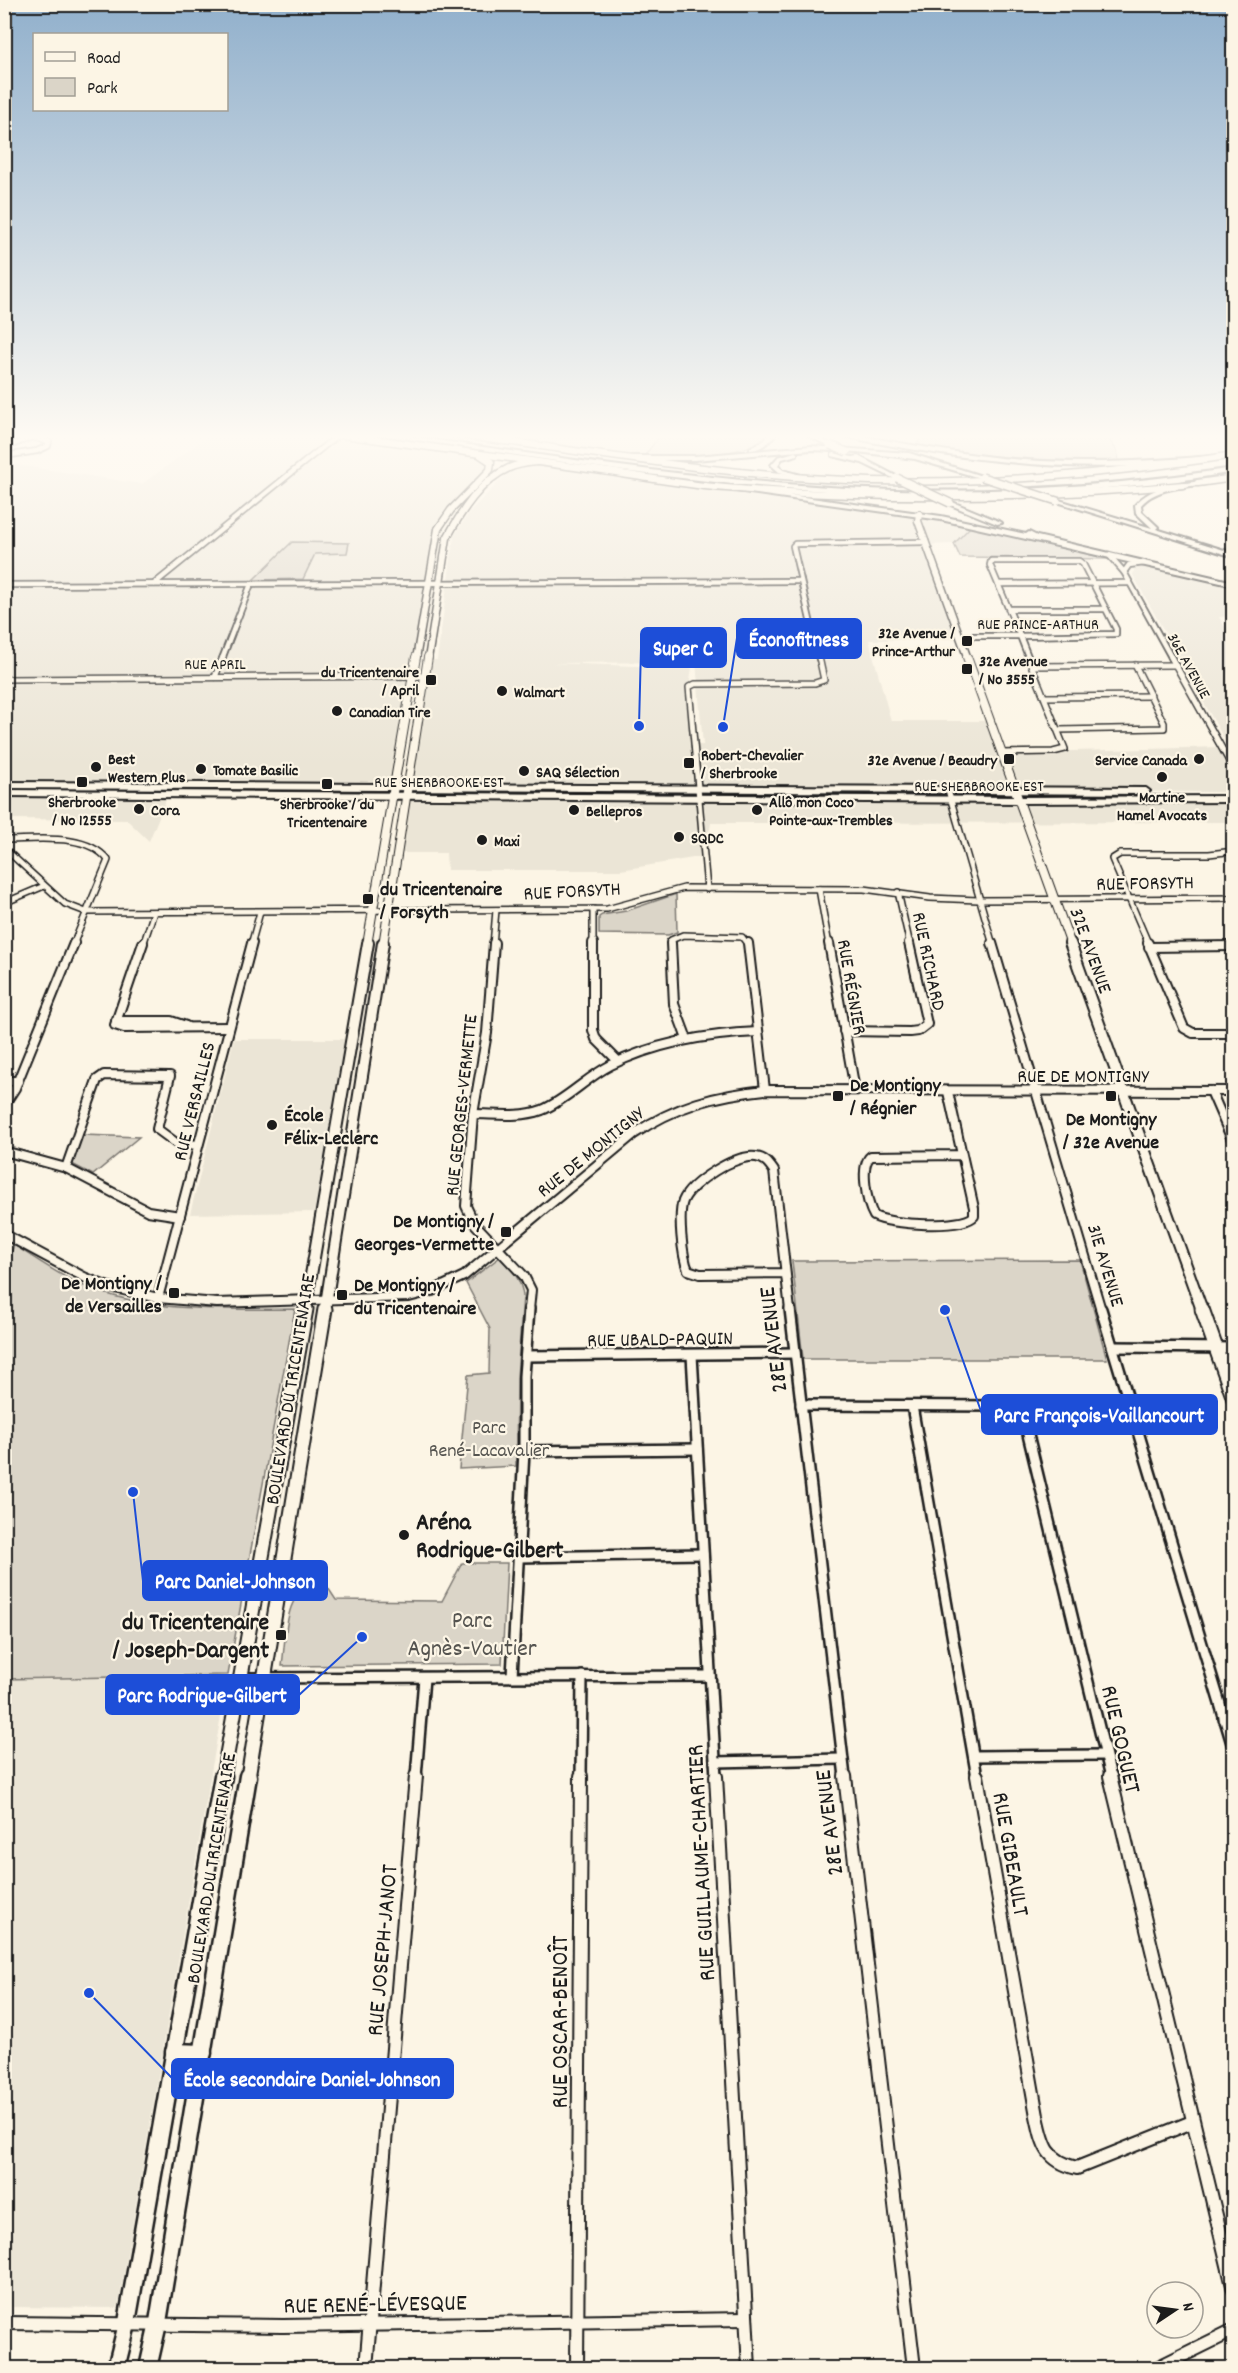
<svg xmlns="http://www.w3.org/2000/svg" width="1238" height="2373" font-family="Dekko,sans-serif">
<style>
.built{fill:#ebe5d6;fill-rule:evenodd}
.green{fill:#dbd5c8;stroke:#7c7872;stroke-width:1.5}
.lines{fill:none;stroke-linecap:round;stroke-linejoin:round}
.street-far4-casing{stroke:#1c1c1c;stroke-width:8}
.street-far3-casing{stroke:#1c1c1c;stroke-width:8}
.street-far2-casing{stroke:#1c1c1c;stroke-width:12}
.street-far1-casing{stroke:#1c1c1c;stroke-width:14}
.street-casing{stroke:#1c1c1c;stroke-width:16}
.secondary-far4-casing{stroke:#1c1c1c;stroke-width:9}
.secondary-far3-casing{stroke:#1c1c1c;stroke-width:10}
.secondary-far2-casing{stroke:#1c1c1c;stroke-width:14}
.secondary-far1-casing{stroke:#1c1c1c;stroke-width:17}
.secondary-casing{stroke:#1c1c1c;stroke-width:21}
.primary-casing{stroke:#1c1c1c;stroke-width:4}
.highway-casing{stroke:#1c1c1c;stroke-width:4}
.street-far4{stroke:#fcf5e5;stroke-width:4.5}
.street-far3{stroke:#fcf5e5;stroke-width:5}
.street-far2{stroke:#fcf5e5;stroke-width:8}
.street-far1{stroke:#fcf5e5;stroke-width:9}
.street{stroke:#fcf5e5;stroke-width:12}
.secondary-far4{stroke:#fcf5e5;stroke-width:6}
.secondary-far3{stroke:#fcf5e5;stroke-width:8}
.secondary-far2{stroke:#fcf5e5;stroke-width:10}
.secondary-far1{stroke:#fcf5e5;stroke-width:13}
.secondary{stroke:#fcf5e5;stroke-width:16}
.primary{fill:#fcf5e5;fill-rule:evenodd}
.highway{fill:#fcf5e5;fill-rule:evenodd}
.primary-bridge-casing{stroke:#1c1c1c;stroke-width:10;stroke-linecap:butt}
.primary-bridge{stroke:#fcf5e5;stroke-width:7}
.poi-dot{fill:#1c1c1c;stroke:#fcf5e5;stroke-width:2}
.labels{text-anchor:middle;stroke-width:4.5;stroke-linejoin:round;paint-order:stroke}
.far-street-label{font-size:16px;fill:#1c1c1c;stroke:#fcf5e5}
.far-poi-label{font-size:16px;font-weight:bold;fill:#1c1c1c;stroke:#fcf5e5;text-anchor:start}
.street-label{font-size:20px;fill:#1c1c1c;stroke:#fcf5e5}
.poi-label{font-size:20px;font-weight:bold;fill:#1c1c1c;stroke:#fcf5e5;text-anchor:start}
.park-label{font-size:20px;fill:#555450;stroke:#fcf5e5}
.near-street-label{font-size:24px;fill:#1c1c1c;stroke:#fcf5e5}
.near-poi-label{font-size:24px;font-weight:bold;fill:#1c1c1c;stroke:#fcf5e5;text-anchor:start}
.near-park-label{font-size:24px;fill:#555450;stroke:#fcf5e5}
.leader{fill:none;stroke:#1d4ed8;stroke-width:2}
.callout-dot{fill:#1d4ed8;stroke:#fcf5e5;stroke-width:2}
.callout{fill:#1d4ed8;stroke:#1d4ed8;stroke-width:2}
.callout-label{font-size:21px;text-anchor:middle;font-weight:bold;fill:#fff}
</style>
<rect width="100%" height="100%" fill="#fcf5e5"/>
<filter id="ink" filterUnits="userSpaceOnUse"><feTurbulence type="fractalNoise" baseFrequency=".0167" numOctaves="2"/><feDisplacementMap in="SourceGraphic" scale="12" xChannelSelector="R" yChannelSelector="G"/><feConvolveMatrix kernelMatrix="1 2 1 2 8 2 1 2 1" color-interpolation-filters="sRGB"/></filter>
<g filter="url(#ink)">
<g class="built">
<path d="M211,434h103l14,2v2h14l136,19 9,8 -4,7 -40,40 -5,17 -44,258 -389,-3 -1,-321 138,21z"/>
<path d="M470,434h191l-16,21z"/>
<path d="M542,465l429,61 -17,18 -32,1 35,94 -88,1 22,81h99l12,32 219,-6 13,23 -1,22 -827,-5 23,-127h8l17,-124 17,-26 38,-38 18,-6zM696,662l7,83h-8l-6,-58 3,-19 -140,-5z"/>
<path d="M1135,567h12l86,21v28l-14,1 14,24v114l-100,-180z"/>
<path d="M5,793l163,2 -19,46 -22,-21 -122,-1z"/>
<path d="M405,796l828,3v23l-522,1 -6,33 -84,14h-174l-1,-17h-49z"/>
<path d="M234,1039h113l-32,173 -125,2z"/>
<path d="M228,1675l-110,633 -113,-1 -1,-628z"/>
</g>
<g class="green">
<path d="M661,434h106c-20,26 -92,21 -122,21z"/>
<path d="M917,434h111l18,6 18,-2h44l9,13 2,10c-68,1 -133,-4 -200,-14l-3,-2 3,-4z"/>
<path d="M971,526l138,33 -149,-2 -6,-13z"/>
<path d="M292,542l57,1 -2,10 -32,1 -12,25 -50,1z"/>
<path d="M676,894l1,38 -9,3 -69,-1v-17l3,-2 24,-4z"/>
<path d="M82,1135l57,2 -46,38 -21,-11z"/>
<path d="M14,1245c19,12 39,26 59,36 70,33 147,28 222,28l-67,366 -223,4 -1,-408z"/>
<path d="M500,1257c12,13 21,21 23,39l-6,82 -1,88 -57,3 9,-94 21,-2 1,-44 -24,-46z"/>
<path d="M1080,1260l27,99h-304l-11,-98z"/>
<path d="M462,1563h45l-5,101 -220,2c5,-40 2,-67 35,-95l19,29 106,1z"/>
</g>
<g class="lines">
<g class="street-far4-casing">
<g id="street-far4">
<path d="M4,448l28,-11 17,5 -1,4 -11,5 -33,5"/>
<path d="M1109,555l15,17 48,87"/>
<path d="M991,561h88l4,3 33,65v5l-96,2 -30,-71z"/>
<path d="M1124,572l5,-7 15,-2"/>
<path d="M154,584l184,-149"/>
<path d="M998,584l132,-1"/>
<path d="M4,585l797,-4"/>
<path d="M1009,609h97"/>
<path d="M960,636h60"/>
<path d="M1020,636l9,23"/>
<path d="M222,659l29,-75"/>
<path d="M819,659l-26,-113 2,-2 131,-2"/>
</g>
</g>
<g class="street-far3-casing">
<g id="street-far3">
<path d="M1171,657l63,113"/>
<path d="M1032,666l143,-1"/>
<path d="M215,677l8,-20"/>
<path d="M4,679l422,-3"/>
<path d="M1045,697l106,-1"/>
<path d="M1058,730l106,-2v-5l-29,-58"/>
<path d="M1002,753l51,-1 12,-3 -37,-92"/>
<path d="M948,790l45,155"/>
<path d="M4,840c32,0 82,-8 104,20l-35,85"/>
<path d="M4,848l61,56 21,8 521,-3 77,-21 180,1 66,9 48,2 256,-2"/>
<path d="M707,889l-18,-202 6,-3 120,-1 9,-3 -5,-23"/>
<path d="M819,889l10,56"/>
<path d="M898,892l12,53"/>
<path d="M4,903l40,-17"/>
<path d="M593,909v36"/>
<path d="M143,945l11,-33"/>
<path d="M251,945l9,-33"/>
<path d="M493,945l3,-35"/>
<path d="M671,945v-5l12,-5 59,2 6,8"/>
<path d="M1149,945l-37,-86 8,-5h89l25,-3"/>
</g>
</g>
<g class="street-far2-casing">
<g id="street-far2">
<path d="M143,943l-28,82 9,3 105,-1"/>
<path d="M494,943l-7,90 -14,81 -7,92 8,17 50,53 7,14 -2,20"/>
<path d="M593,943v87l3,9 22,22"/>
<path d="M671,943l3,61 13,35"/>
<path d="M748,943l17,147"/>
<path d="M829,943l26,147"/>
<path d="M992,943l109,367"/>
<path d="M1148,943l36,85 9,5h41"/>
<path d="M1149,947l85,-1"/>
<path d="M116,1021h55l15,5"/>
<path d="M844,1031l66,1 8,-1 9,-7 -18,-81"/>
<path d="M4,1081h14"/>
<path d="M1211,1091l23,53"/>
<path d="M948,1092l26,116v8c-12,13 -84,9 -100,0 -7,-12 -15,-51 -3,-60l90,-1"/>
<path d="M4,1105l11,-17 59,-145"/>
<path d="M473,1114c22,0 47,4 69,-4 23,-9 45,-33 69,-45 46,-23 96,-31 147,-33"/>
<path d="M4,1151l62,17 82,43 32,5"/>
<path d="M66,1168l31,-88 7,-5 66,1 -13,53 19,14 22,2"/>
<path d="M4,1234l80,43 22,9 52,12 59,5 192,-6 23,-6 32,-15 170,-142c41,-28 82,-39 131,-44l469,1"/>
<path d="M785,1273l-85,1 -12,-4c-6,-14 -10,-55 -5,-69 8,-19 53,-47 73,-44 9,1 13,7 18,14l16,139"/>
<path d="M158,1298l94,-355"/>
</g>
</g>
<g class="street-far1-casing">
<g id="street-far1">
<path d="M790,1309l55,468"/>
<path d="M1101,1309l133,441"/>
<path d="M1113,1347l121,1"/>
<path d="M692,1355l24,422"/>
<path d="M526,1356l269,-3"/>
<path d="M801,1405l199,1 16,3 9,13 86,355"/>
<path d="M912,1406l65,371"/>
<path d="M524,1451l173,-2"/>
<path d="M518,1557l185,-3"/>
<path d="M512,1676l12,-225v-75l5,-67"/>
<path d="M239,1678l471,-2"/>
<path d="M1224,1719h10"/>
<path d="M974,1756l130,-1"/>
<path d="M715,1762l126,-3"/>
<path d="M416,1777l8,-99"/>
<path d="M581,1777l1,-101"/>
</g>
</g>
<g class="street-casing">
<g id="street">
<path d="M716,1776l33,592"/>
<path d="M845,1776l69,592"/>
<path d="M977,1776l60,340c6,28 9,45 40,52l115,-46"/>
<path d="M1110,1776l124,514"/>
<path d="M4,2323l279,3 463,-7"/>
<path d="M366,2368l50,-592"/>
<path d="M577,2368l4,-592"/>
<path d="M1157,2368l77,-38"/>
</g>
</g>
<g class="secondary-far4-casing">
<g id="secondary-far4">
<path d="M336,434c87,12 173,24 260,36 43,6 87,15 130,18 153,12 304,11 457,-3"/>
<path d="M452,434c125,16 249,38 374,45 137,8 273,-3 408,-24"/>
<path d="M1198,483l36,-5"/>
<path d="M919,514l-1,7 50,138"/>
<path d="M416,659l22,-130 13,-19 39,-40 1,-8 -12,-8"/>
<path d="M428,659l19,-121c14,-26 34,-58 62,-70 9,-4 19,-5 28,-6"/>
</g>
</g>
<g class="secondary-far3-casing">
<g id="secondary-far3">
<path d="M967,657l104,288"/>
<path d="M367,945l49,-288"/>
<path d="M383,945l45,-288"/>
</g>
</g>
<g class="secondary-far2-casing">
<g id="secondary-far2">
<path d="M1070,943l132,367"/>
<path d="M305,1310l63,-367"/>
<path d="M325,1310l58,-367"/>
</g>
</g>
<g class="secondary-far1-casing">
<g id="secondary-far1">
<path d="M1202,1309l32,90"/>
<path d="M256,1583h24"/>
<path d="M223,1777l83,-468"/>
<path d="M248,1777l77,-468"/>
</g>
</g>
<g class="secondary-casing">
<g id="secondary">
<path d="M174,2052l29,1"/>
<path d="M116,2368l10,-40 97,-552"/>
<path d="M148,2368l9,-40 91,-552"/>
</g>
</g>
<g class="primary-casing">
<g id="primary">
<path d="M769,434h7c-6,8 -16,16 -26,16v-2l15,-8z"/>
<path d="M805,434h8l20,11 -5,1z"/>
<path d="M850,434c63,11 127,24 191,27 62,3 123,-1 184,-6l3,2 -3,2c-29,2 -58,6 -87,7 -97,4 -196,-9 -291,-29v-2z"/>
<path d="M811,446l98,7 76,24 -5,1 -65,-19 -58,-7 -46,-2 -116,10h-70l-3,-2 3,-2h70z"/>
<path d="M795,452l2,1v2l-15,4 -4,6 5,5 25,7v2l-29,-7 -8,-7 7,-8z"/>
<path d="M834,453l19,4 5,-1 42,22 -5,1 -33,-16 -30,-7v-2z"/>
<path d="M1208,480l3,2 -1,1c-23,5 -52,3 -69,22l1,7 15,14 1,1 -2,2 78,24v4l-180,-56 5,-1 93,28 -16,-15 -1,-8c17,-21 48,-21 73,-25z"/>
<path d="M724,486l217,30 85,18 3,-2 8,4 197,46v4l-293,-66 -219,-31v-2z"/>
<path d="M950,501l51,21 1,1 -5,1 -49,-20v-2z"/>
<path d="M4,782l1142,6 4,3 -4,3 -1142,-6z"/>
<path d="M4,790l1015,7 215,-1v6l-215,1 -1015,-7z"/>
</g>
</g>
<g class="highway-casing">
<path id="highway" d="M376,434h19c166,24 332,51 500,56 114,3 226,-5 339,-22v4l-56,9 -113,11 -113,3 -113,-3 -107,-8 -101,-12z"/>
</g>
<use href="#street-far4" class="street-far4"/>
<use href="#street-far3" class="street-far3"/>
<use href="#street-far2" class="street-far2"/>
<use href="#street-far1" class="street-far1"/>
<use href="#street" class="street"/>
<use href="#secondary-far4" class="secondary-far4"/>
<use href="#secondary-far3" class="secondary-far3"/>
<use href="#secondary-far2" class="secondary-far2"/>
<use href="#secondary-far1" class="secondary-far1"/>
<use href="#secondary" class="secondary"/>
<use href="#primary" class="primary"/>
<use href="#highway" class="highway"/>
<g class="primary-bridge-casing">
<g id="primary-bridge">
<path d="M830,445l17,7"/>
<path d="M982,477l75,24"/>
<path d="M897,478l53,25"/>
</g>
</g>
<use href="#primary-bridge" class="primary-bridge"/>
</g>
</g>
<linearGradient id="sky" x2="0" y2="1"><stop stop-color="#91b0cc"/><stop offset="0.57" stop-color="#fefaf3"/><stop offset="1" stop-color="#fefaf3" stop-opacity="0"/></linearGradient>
<rect width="1238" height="766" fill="url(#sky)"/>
<g class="poi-dot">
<rect x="961" y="635" width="12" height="12" rx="3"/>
<rect x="961" y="663" width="12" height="12" rx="3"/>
<rect x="425" y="674" width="12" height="12" rx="3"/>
<circle cx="502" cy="691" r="6"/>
<circle cx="337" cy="711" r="6"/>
<rect x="1003" y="753" width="12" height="12" rx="3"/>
<circle cx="1199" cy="759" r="6"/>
<rect x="683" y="757" width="12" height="12" rx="3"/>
<circle cx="96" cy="767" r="6"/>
<circle cx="201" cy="769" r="6"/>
<circle cx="524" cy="771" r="6"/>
<circle cx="1162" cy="777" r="6"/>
<rect x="76" y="776" width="12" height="12" rx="3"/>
<rect x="321" y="778" width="12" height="12" rx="3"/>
<circle cx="139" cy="809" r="6"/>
<circle cx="574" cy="810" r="6"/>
<circle cx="757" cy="810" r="6"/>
<circle cx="679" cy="837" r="6"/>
<circle cx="482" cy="840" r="6"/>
<rect x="362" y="893" width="12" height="12" rx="3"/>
<rect x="832" y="1090" width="12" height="12" rx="3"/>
<rect x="1105" y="1090" width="12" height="12" rx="3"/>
<circle cx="272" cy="1125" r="6"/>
<rect x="500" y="1226" width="12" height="12" rx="3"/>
<rect x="168" y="1287" width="12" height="12" rx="3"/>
<rect x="336" y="1289" width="12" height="12" rx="3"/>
<circle cx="404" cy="1535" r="6"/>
<rect x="275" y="1629" width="12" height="12" rx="3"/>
</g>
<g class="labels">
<g class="far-street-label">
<text x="1038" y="629">RUE PRINCE-ARTHUR</text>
<text x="215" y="669">RUE APRIL</text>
<text transform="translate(1190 665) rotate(61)" y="6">36E AVENUE</text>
<text x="439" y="787">RUE SHERBROOKE EST</text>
<text x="979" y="791">RUE SHERBROOKE EST</text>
</g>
<g class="far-poi-label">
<text x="955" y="638" text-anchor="end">32e Avenue /<tspan x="955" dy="18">Prince-Arthur</tspan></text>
<text x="979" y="666">32e Avenue<tspan x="979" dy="18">/ No 3555</tspan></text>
<text x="419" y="677" text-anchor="end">du Tricentenaire<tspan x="419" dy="18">/ April</tspan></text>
<text x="514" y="697">Walmart</text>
<text x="349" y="717">Canadian Tire</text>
<text x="701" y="760">Robert-Chevalier<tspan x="701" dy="18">/ Sherbrooke</tspan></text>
<text x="108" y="764">Best<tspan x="108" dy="18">Western Plus</tspan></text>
<text x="997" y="765" text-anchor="end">32e Avenue / Beaudry</text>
<text x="1187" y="765" text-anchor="end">Service Canada</text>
<text x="213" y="775">Tomate Basilic</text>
<text x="536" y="777">SAQ Sélection</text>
<text x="1162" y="802" text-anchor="middle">Martine<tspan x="1162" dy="18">Hamel Avocats</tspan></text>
<text x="82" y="807" text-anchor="middle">Sherbrooke<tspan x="82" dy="18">/ No 12555</tspan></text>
<text x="769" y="807">Allô mon Coco<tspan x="769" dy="18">Pointe-aux-Trembles</tspan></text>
<text x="327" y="809" text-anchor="middle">Sherbrooke / du<tspan x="327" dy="18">Tricentenaire</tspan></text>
<text x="151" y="815">Cora</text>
<text x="586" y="816">Bellepros</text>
<text x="691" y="843">SQDC</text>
<text x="494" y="846">Maxi</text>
</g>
<g class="street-label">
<text transform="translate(1145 882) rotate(-1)" y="7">RUE FORSYTH</text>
<text transform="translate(572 890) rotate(-3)" y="7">RUE FORSYTH</text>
<text transform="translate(1092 950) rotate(70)" y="7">32E AVENUE</text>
<text transform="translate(930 961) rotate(78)" y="7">RUE RICHARD</text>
<text transform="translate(853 987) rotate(80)" y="7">RUE RÉGNIER</text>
<text x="1083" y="1082">RUE DE MONTIGNY</text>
<text transform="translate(193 1101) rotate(-76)" y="7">RUE VERSAILLES</text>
<text transform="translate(460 1105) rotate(-84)" y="7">RUE GEORGES-VERMETTE</text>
<text transform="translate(590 1151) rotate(-39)" y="7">RUE DE MONTIGNY</text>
<text transform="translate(1107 1265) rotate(73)" y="7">31E AVENUE</text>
<text transform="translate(660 1338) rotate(-1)" y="7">RUE UBALD-PAQUIN</text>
<text transform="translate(289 1389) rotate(-81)" y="7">BOULEVARD DU TRICENTENAIRE</text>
<text transform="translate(210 1868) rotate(-81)" y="7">BOULEVARD DU TRICENTENAIRE</text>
</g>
<g class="poi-label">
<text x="380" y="895">du Tricentenaire<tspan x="380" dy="23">/ Forsyth</tspan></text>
<text x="850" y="1091">De Montigny<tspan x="850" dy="23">/ Régnier</tspan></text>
<text x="284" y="1121">École<tspan x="284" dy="23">Félix-Leclerc</tspan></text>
<text x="1111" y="1125" text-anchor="middle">De Montigny<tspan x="1111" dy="23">/ 32e Avenue</tspan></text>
<text x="494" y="1227" text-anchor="end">De Montigny /<tspan x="494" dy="23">Georges-Vermette</tspan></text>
<text x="162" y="1289" text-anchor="end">De Montigny /<tspan x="162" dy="23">de Versailles</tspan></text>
<text x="354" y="1291">De Montigny /<tspan x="354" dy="23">du Tricentenaire</tspan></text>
</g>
<g class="park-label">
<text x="489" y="1433">Parc<tspan x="489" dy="23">René-Lacavalier</tspan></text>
</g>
<g class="near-street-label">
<text transform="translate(772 1340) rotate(-97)" y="8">28E AVENUE</text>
<text transform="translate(1122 1739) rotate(77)" y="8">RUE GOGUET</text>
<text transform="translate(828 1823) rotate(-97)" y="8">28E AVENUE</text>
<text transform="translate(1012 1854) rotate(80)" y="8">RUE GIBEAULT</text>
<text transform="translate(700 1863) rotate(-93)" y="8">RUE GUILLAUME-CHARTIER</text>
<text transform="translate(381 1950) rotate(-85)" y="8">RUE JOSEPH-JANOT</text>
<text transform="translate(559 2022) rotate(-90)" y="8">RUE OSCAR-BENOÎT</text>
<text transform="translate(375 2303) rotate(-1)" y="8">RUE RENÉ-LÉVESQUE</text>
</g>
<g class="near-poi-label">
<text x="416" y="1529">Aréna<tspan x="416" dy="28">Rodrigue-Gilbert</tspan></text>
<text x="269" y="1629" text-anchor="end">du Tricentenaire<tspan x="269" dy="28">/ Joseph-Dargent</tspan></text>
</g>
<g class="near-park-label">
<text x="472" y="1627">Parc<tspan x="472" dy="28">Agnès-Vautier</tspan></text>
</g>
</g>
<path class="leader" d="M723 727L737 638M639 726L641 648M945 1310L982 1414M133 1492L143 1581M362 1637L299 1695M89 1993L172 2078"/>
<g class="callout-dot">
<circle cx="723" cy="727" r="6"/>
<circle cx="639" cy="726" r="6"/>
<circle cx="945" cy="1310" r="6"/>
<circle cx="133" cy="1492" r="6"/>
<circle cx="362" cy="1637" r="6"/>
<circle cx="89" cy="1993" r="6"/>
</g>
<g class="callout">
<rect x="737" y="619" width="124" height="39" rx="6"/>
<rect x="641" y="628" width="85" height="39" rx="6"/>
<rect x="982" y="1395" width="235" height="39" rx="6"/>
<rect x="143" y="1561" width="184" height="39" rx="6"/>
<rect x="106" y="1675" width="193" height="39" rx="6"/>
<rect x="172" y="2059" width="281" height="39" rx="6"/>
</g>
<g class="callout-label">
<text x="799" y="646">Éconofitness</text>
<text x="683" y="655">Super C</text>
<text x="1099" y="1422">Parc François-Vaillancourt</text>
<text x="235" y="1588">Parc Daniel-Johnson</text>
<text x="202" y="1702">Parc Rodrigue-Gilbert</text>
<text x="312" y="2086">École secondaire Daniel-Johnson</text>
</g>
<rect width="1238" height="2373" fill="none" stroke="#fcf5e5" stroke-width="24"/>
<rect x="12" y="12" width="1214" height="2349" fill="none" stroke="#1c1c1c" stroke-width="2" filter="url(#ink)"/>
<rect x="33" y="33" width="195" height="78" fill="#fcf5e5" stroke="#a29e95" stroke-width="1.5"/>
<rect x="45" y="52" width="30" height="9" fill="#fcf5e5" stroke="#a29e95" stroke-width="1.5"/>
<text x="87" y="63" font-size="18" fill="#1c1c1c">Road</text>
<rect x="45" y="78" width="30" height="18" fill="#dbd5c8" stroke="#a29e95" stroke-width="1.5"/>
<text x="87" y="93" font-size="18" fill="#1c1c1c">Park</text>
<g transform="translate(1175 2310) rotate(77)"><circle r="28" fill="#fcf5e5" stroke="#a29e95" stroke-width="1.5"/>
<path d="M0-4.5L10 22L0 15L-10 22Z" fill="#1c1c1c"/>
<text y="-9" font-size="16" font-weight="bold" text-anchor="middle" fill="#1c1c1c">N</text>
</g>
</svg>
